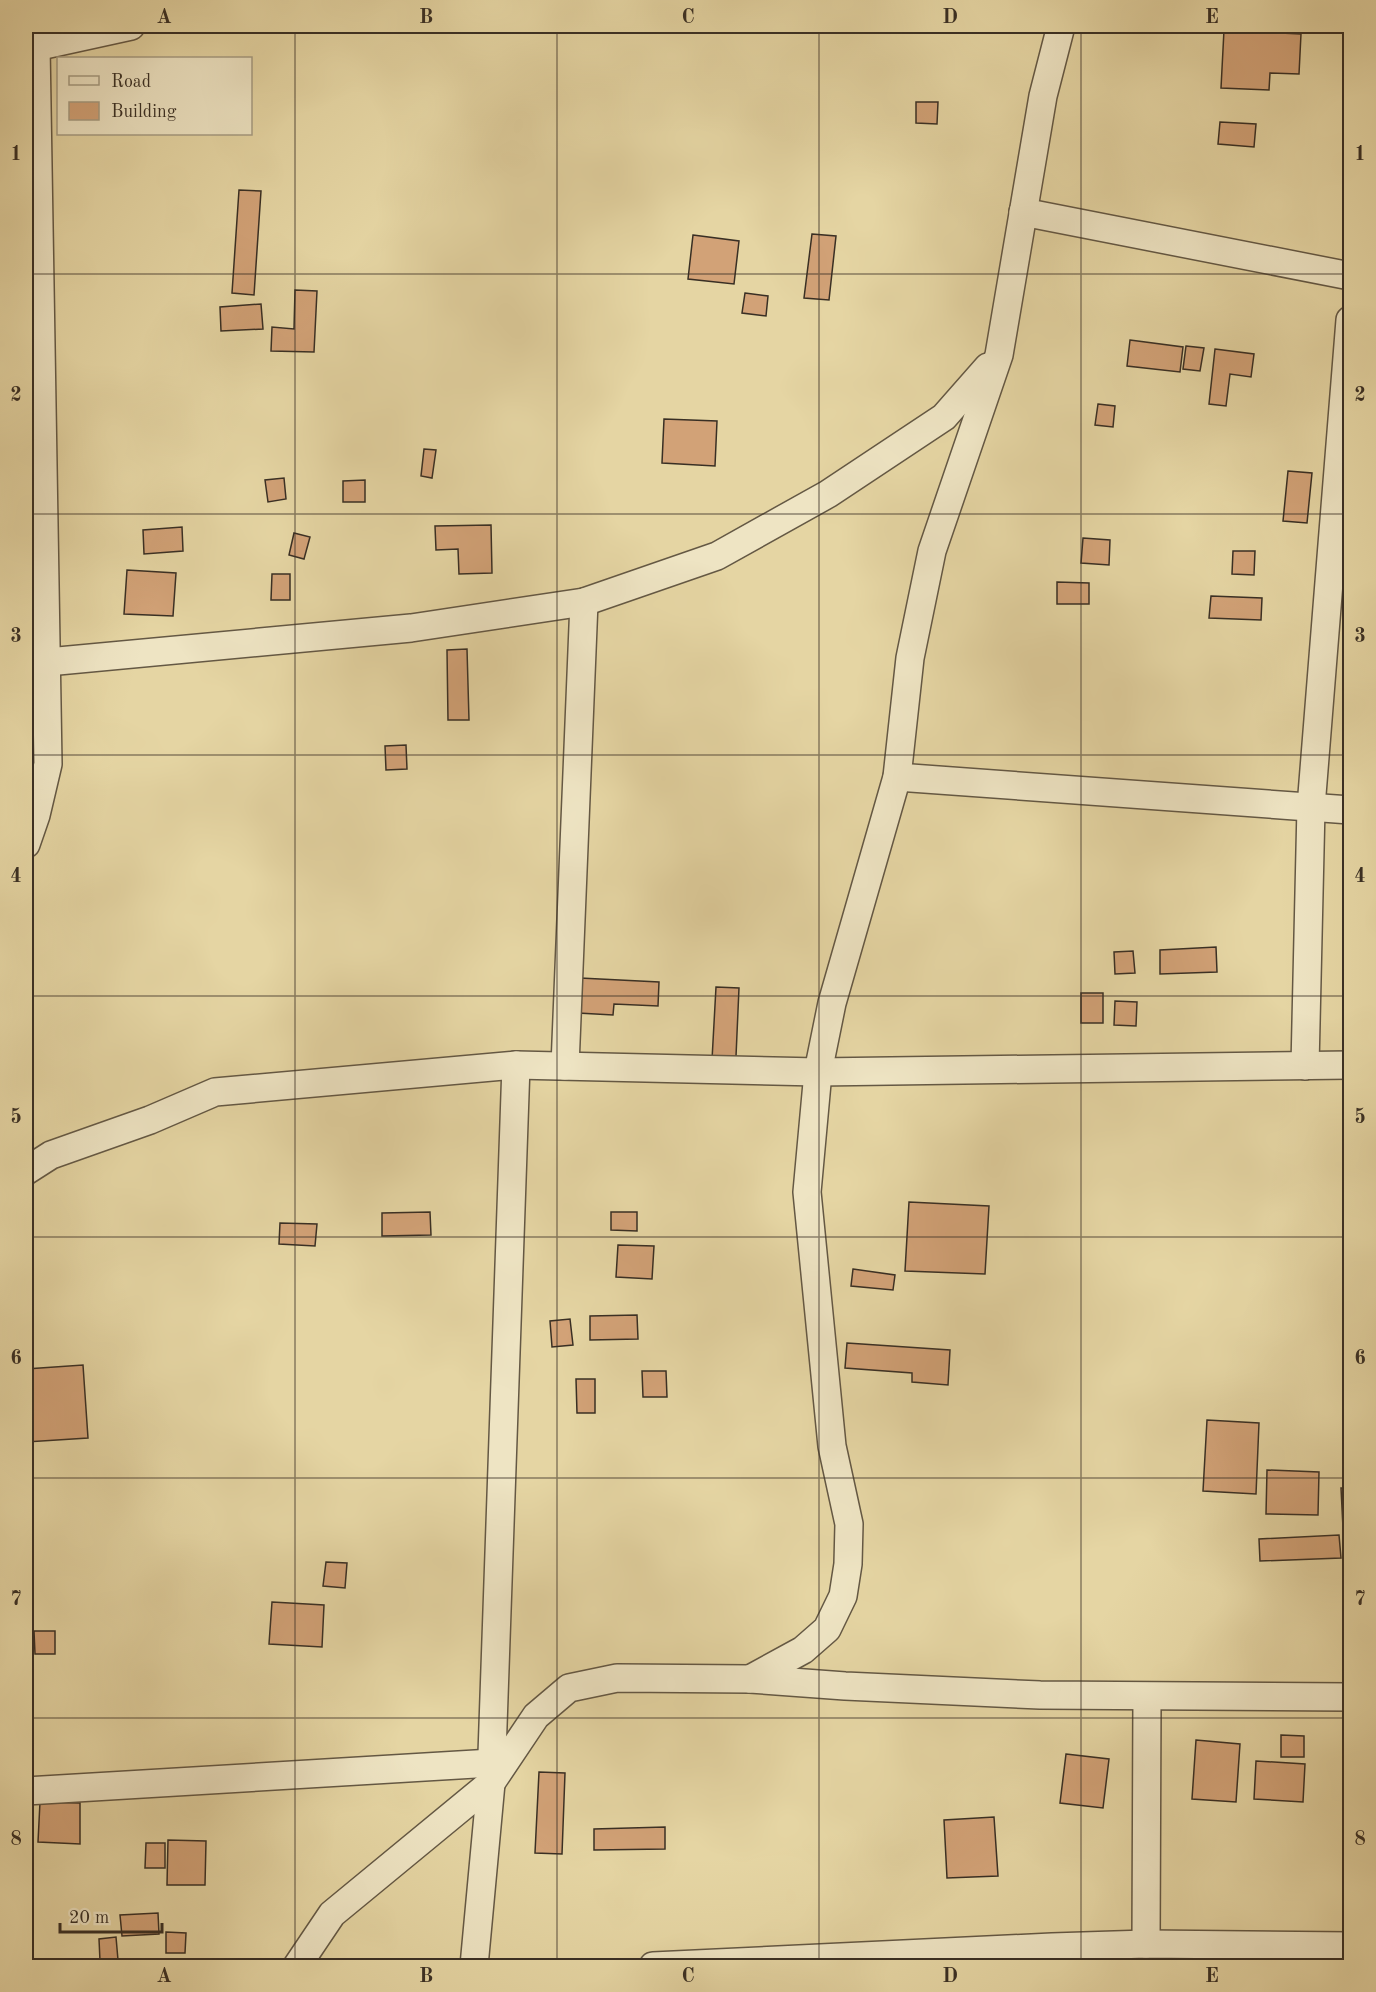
<svg xmlns="http://www.w3.org/2000/svg" width="1376" height="1992" font-family="'Old Standard TT',serif">
<style>
.building{fill:#d2a277;stroke:#392f24;stroke-width:1.5}
.lines{fill:none;stroke-linecap:round;stroke-linejoin:round}
.street-casing{stroke:#645844;stroke-width:30}
.street{stroke:#eee4c3;stroke-width:27}
.grid{fill:none;stroke:#392f24;stroke-width:1.5;stroke-opacity:0.55}
.neatline{fill:none;stroke:#392f24;stroke-width:2}
.grid-label{font-size:20px;text-anchor:middle;font-weight:bold;fill:#392f24}
</style>
<rect width="100%" height="100%" fill="#e5d5a3"/>
<filter id="stains"><feTurbulence type="fractalNoise" baseFrequency=".00333" numOctaves="4"/><feColorMatrix values="0 0 0 0 .2 0 0 0 0 .09 0 0 0 0 .02 0 0 0 .5 -.17"/></filter>
<radialGradient id="worn" r=".72"><stop offset=".6" stop-color="#630" stop-opacity="0"/><stop offset="1" stop-color="#630" stop-opacity=".3"/></radialGradient>
<g class="building">
<path d="M1224,30l77,4 -2,40 -29,-1 -1,17 -48,-2z"/>
<path d="M916,102h22l-1,22 -21,-1z"/>
<path d="M1220,122l36,2 -2,23 -36,-3z"/>
<path d="M239,190l22,1 -7,104 -22,-2z"/>
<path d="M812,234l24,2 -7,64 -25,-2z"/>
<path d="M693,235l46,6 -5,43 -46,-5z"/>
<path d="M295,290l22,1 -3,61 -43,-1 1,-24 22,2z"/>
<path d="M745,293l23,3 -2,20 -24,-3z"/>
<path d="M261,304l2,25 -42,2 -1,-24z"/>
<path d="M1130,340l53,7 -3,25 -53,-6z"/>
<path d="M1186,346l18,2 -4,23 -17,-2z"/>
<path d="M1215,349l39,5 -3,23 -21,-3 -4,32 -17,-2z"/>
<path d="M1098,404l17,2 -2,21 -18,-2z"/>
<path d="M664,419l53,2 -2,45 -53,-3z"/>
<path d="M424,449l12,1 -4,28 -11,-2z"/>
<path d="M1288,471l24,2 -5,50 -24,-2z"/>
<path d="M284,478l2,21 -18,3 -3,-22z"/>
<path d="M365,480v22h-22v-21z"/>
<path d="M491,525l1,48 -33,1 -1,-25 -22,1 -1,-24z"/>
<path d="M182,527l1,24 -39,3 -1,-24z"/>
<path d="M294,533l16,4 -6,22 -15,-4z"/>
<path d="M1083,538l27,2 -1,25 -28,-2z"/>
<path d="M1233,551h22l-1,24 -22,-1z"/>
<path d="M127,570l49,3 -3,43 -49,-2z"/>
<path d="M272,574h18v26h-19z"/>
<path d="M1057,582l32,1v21h-32z"/>
<path d="M1211,596l51,2 -1,22 -52,-2z"/>
<path d="M467,649l2,71h-21l-1,-70z"/>
<path d="M406,745l1,24 -21,1 -1,-24z"/>
<path d="M1216,947l1,25 -57,2v-24z"/>
<path d="M1133,951l2,22 -20,1 -1,-22z"/>
<path d="M580,978l79,4 -1,24 -44,-2 -1,11 -35,-2z"/>
<path d="M716,987l23,1 -4,91 -24,-1z"/>
<rect x="1081" y="993" width="22" height="30"/>
<path d="M1115,1001l22,1 -1,24 -22,-1z"/>
<path d="M909,1202l80,4 -4,68 -80,-3z"/>
<path d="M430,1212l1,23 -49,1v-23z"/>
<path d="M611,1212h26v19l-26,-1z"/>
<path d="M280,1223l37,1 -2,22 -36,-2z"/>
<path d="M618,1245l36,1 -2,33 -36,-2z"/>
<path d="M853,1269l42,6 -2,15 -42,-4z"/>
<rect x="1343" y="1294" width="7" height="26"/>
<path d="M637,1315l1,24 -48,1v-24z"/>
<path d="M570,1319l3,26 -21,2 -2,-26z"/>
<path d="M847,1343l103,7 -2,35 -36,-3v-9l-67,-5z"/>
<path d="M83,1365l5,73 -62,4v-73z"/>
<path d="M642,1371h24l1,26h-24z"/>
<path d="M576,1379h19v34h-18z"/>
<path d="M1207,1420l52,3 -3,71 -53,-3z"/>
<path d="M1267,1470l52,2 -1,43 -52,-1z"/>
<path d="M1341,1488h9v40h-7z"/>
<path d="M1339,1535l2,23 -81,3 -1,-22z"/>
<path d="M326,1562l21,1 -2,25 -22,-2z"/>
<path d="M272,1602l52,3 -2,42 -53,-3z"/>
<path d="M34,1631h21v23h-20z"/>
<path d="M1281,1735l23,1v21h-23z"/>
<path d="M1196,1740l44,4 -4,58 -44,-3z"/>
<path d="M1066,1754l43,5 -6,49 -43,-5z"/>
<path d="M1256,1761l49,3 -2,38 -49,-3z"/>
<path d="M539,1772l26,1 -3,81 -27,-1z"/>
<path d="M40,1802l40,1v41l-42,-2z"/>
<path d="M994,1817l4,59 -51,2 -3,-58z"/>
<path d="M665,1827v22l-71,1v-21z"/>
<path d="M168,1840l38,1 -1,44h-38z"/>
<path d="M146,1843h19v25h-20z"/>
<path d="M158,1913l1,21 -37,2 -2,-21z"/>
<path d="M166,1932l20,1 -1,20h-19z"/>
<path d="M116,1937l2,23 -18,1 -1,-22z"/>
</g>
<g class="lines">
<g class="street-casing">
<g id="street">
<path d="M26,49l105,-23"/>
<path d="M1023,212l327,64"/>
<path d="M26,664l385,-36 173,-26 133,-46 111,-62 116,-77 44,-50"/>
<path d="M897,777l453,33"/>
<path d="M26,844l10,-29 12,-51 -12,-718"/>
<path d="M565,1066l19,-464"/>
<path d="M1305,1066l6,-259 39,-487"/>
<path d="M26,1171l25,-16 99,-35 65,-28 301,-27 302,7 532,-7"/>
<path d="M750,1679l53,-29 24,-21 16,-33 5,-32 1,-40 -17,-78 -25,-254 11,-120 14,-69 65,-226 13,-119 22,-107 67,-196 44,-259 18,-70"/>
<path d="M26,1791l466,-28"/>
<path d="M1146,1944l1,-247"/>
<path d="M297,1966l35,-52 159,-131 45,-67 33,-28 48,-10 133,1 95,7 195,9 310,2"/>
<path d="M474,1966l17,-183 25,-718"/>
<path d="M653,1966l399,-19 94,-3 204,2"/>
</g>
</g>
<use href="#street" class="street"/>
</g>
<path class="grid" d="M295,26v1940M557,26v1940M819,26v1940M1081,26v1940M26,274h1324M26,514h1324M26,755h1324M26,996h1324M26,1237h1324M26,1478h1324M26,1718h1324"/>
<rect width="1376" height="1992" fill="none" stroke="#e5d5a3" stroke-width="66"/>
<rect x="57" y="57" width="195" height="78" fill="#eee4c3" stroke="#a69c83" stroke-width="1.5"/>
<rect x="69" y="76" width="30" height="9" fill="#eee4c3" stroke="#a69c83" stroke-width="1.5"/>
<text x="111" y="87" font-size="18" fill="#392f24">Road</text>
<rect x="69" y="102" width="30" height="18" fill="#d2a277" stroke="#a69c83" stroke-width="1.5"/>
<text x="111" y="117" font-size="18" fill="#392f24">Building</text>
<path d="M60 1923v9h102v-9" fill="none" stroke="#392f24" stroke-width="3"/>
<text x="69" y="1923" font-size="18" fill="#392f24" stroke="#eee4c3" stroke-width="4.5" paint-order="stroke">20 m</text>
<rect x="33" y="33" width="1310" height="1926" class="neatline"/>
<g class="grid-label">
<text x="164" y="23">A</text>
<text x="426" y="23">B</text>
<text x="688" y="23">C</text>
<text x="950" y="23">D</text>
<text x="1212" y="23">E</text>
<text x="16" y="160">1</text>
<text x="1360" y="160">1</text>
<text x="16" y="401">2</text>
<text x="1360" y="401">2</text>
<text x="16" y="642">3</text>
<text x="1360" y="642">3</text>
<text x="16" y="882">4</text>
<text x="1360" y="882">4</text>
<text x="16" y="1123">5</text>
<text x="1360" y="1123">5</text>
<text x="16" y="1364">6</text>
<text x="1360" y="1364">6</text>
<text x="16" y="1605">7</text>
<text x="1360" y="1605">7</text>
<text x="16" y="1845">8</text>
<text x="1360" y="1845">8</text>
<text x="164" y="1982">A</text>
<text x="426" y="1982">B</text>
<text x="688" y="1982">C</text>
<text x="950" y="1982">D</text>
<text x="1212" y="1982">E</text>
</g>
<rect width="100%" height="100%" filter="url(#stains)"/>
<rect width="100%" height="100%" fill="url(#worn)"/>
</svg>
